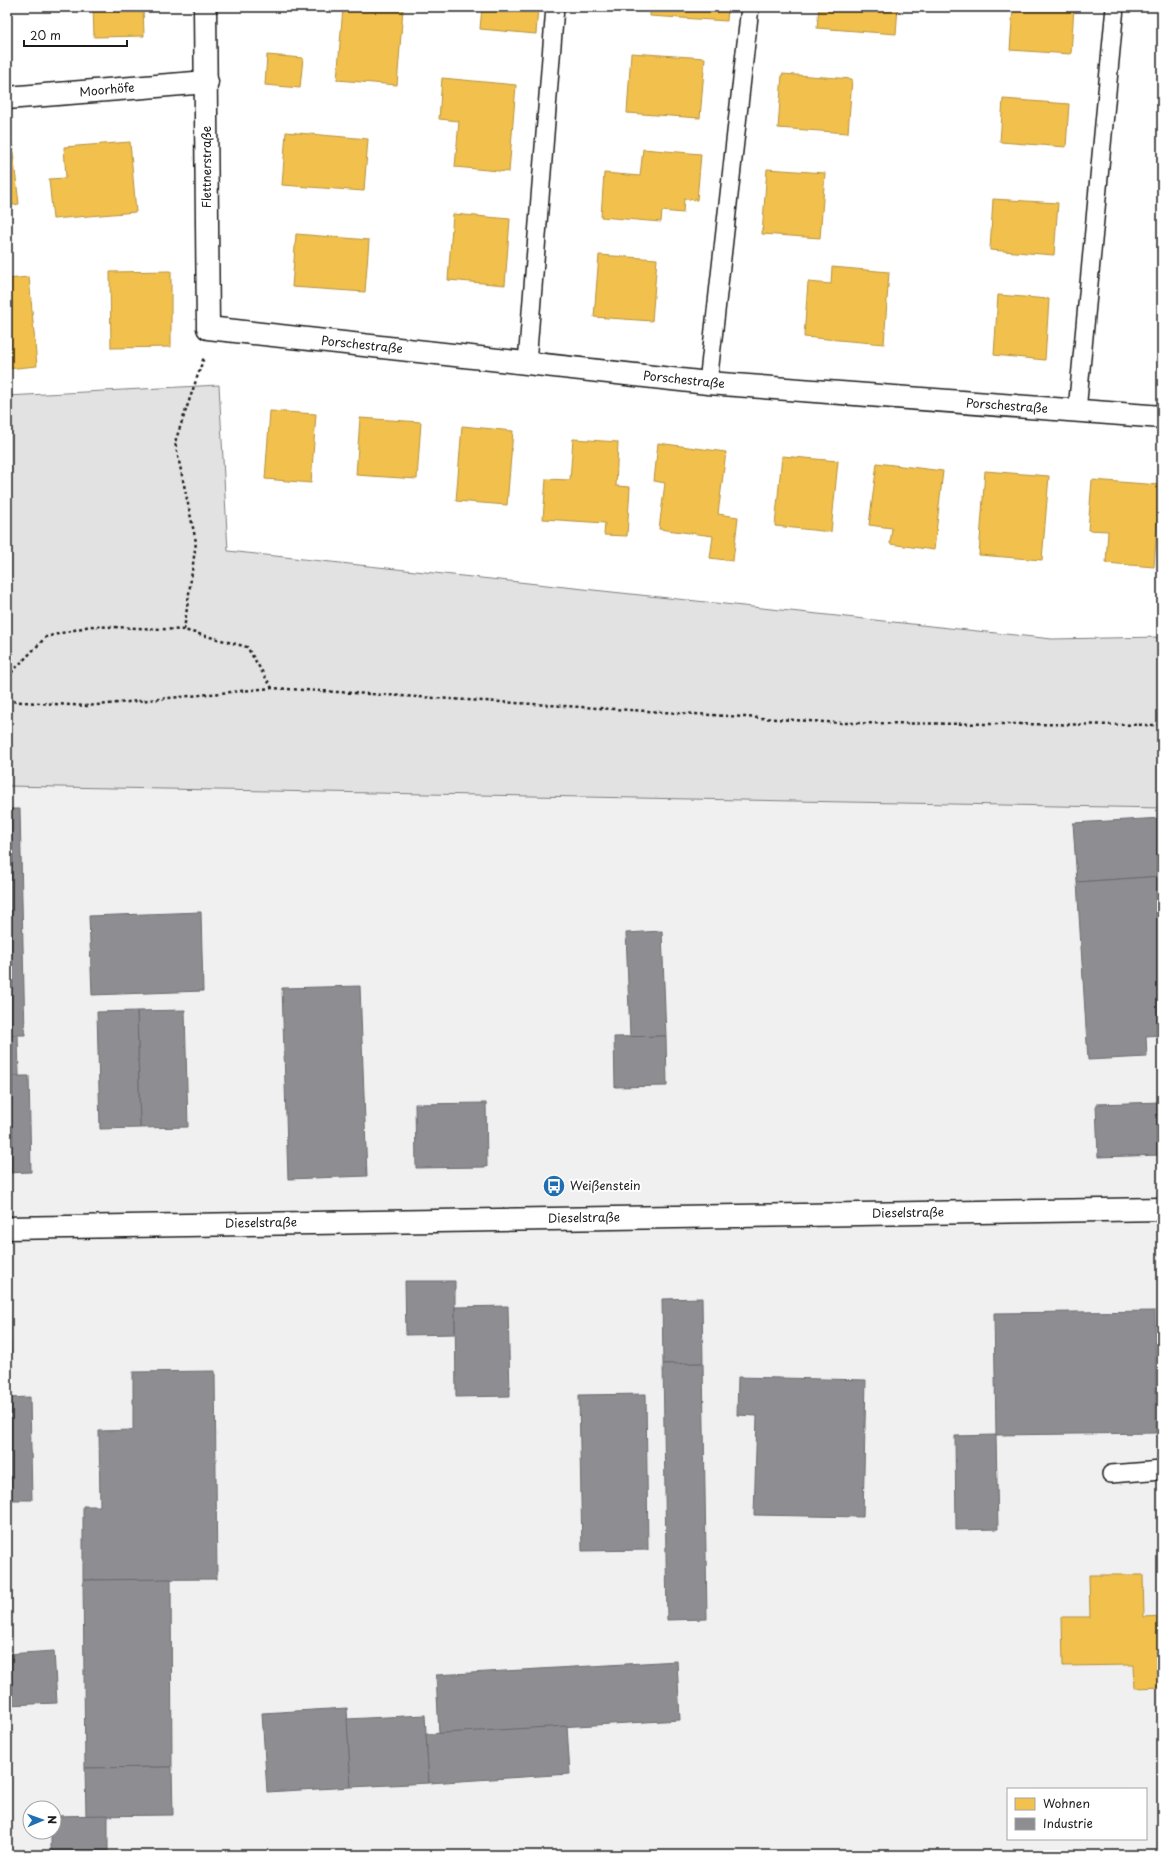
<svg xmlns="http://www.w3.org/2000/svg" width="1169" height="1862" font-family="'Playpen Sans',sans-serif">
<style>
.built{fill:#f0f0f0;fill-rule:evenodd}
.green{fill:#e2e2e2;stroke:#7f7f7f}
.homes{fill:#f2c14e;stroke:#b2903f}
.industry{fill:#8d8d92;stroke:#6b6b6f}
.lines{fill:none;stroke-linecap:round;stroke-linejoin:round}
.lane-casing{stroke:#1c1c1c;stroke-width:20}
.street-casing{stroke:#1c1c1c;stroke-width:25}
.path{stroke:#1c1c1c;stroke-width:2.5;stroke-dasharray:3 3;stroke-linecap:butt}
.lane{stroke:#fff;stroke-width:17}
.street{stroke:#fff;stroke-width:22}
.labels{text-anchor:middle;stroke-width:4;stroke-linejoin:round;paint-order:stroke}
.street-label{font-size:12px;fill:#1c1c1c;stroke:#fff}
.poi-label{font-size:12px;fill:#1c1c1c;stroke:#fff;text-anchor:start}
</style>
<rect width="100%" height="100%" fill="#fff"/>
<filter id="ink" filterUnits="userSpaceOnUse"><feTurbulence type="fractalNoise" baseFrequency=".025" numOctaves="2"/><feDisplacementMap in="SourceGraphic" scale="8" xChannelSelector="R" yChannelSelector="G"/><feConvolveMatrix kernelMatrix="1 2 1 2 8 2 1 2 1" color-interpolation-filters="sRGB"/></filter>
<g filter="url(#ink)">
<path class="built" d="M7,786l1155,22v1047h-1155zM1008,1789h138v50h-138zM30,1808h24v24h-24z"/>
<path class="green" d="M219,385l9,166 824,88 110,-2v171l-1155,-22v-390z"/>
<g class="homes">
<path d="M93,7h50l1,29 -50,1z"/>
<path d="M343,7l60,2 -6,76 -60,-5z"/>
<path d="M482,7h56l-2,27 -56,-5z"/>
<path d="M650,7h78l-1,14 -77,-5z"/>
<path d="M819,7h79l-2,27 -79,-6z"/>
<path d="M1013,7h61l-3,47 -61,-4z"/>
<path d="M631,53l74,5 -5,60 -73,-5z"/>
<path d="M267,55l36,3 -3,30 -35,-3z"/>
<path d="M782,74l70,5 -4,54 -70,-5z"/>
<path d="M442,78l74,7 -7,87 -54,-5 4,-46 -20,-2z"/>
<path d="M1003,99l66,5 -3,43 -66,-5z"/>
<path d="M286,132l82,7 -4,52 -82,-6z"/>
<path d="M130,142l6,70 -83,7 -4,-40 17,-1 -2,-31z"/>
<path d="M12,144l7,60 -12,2v-61z"/>
<path d="M643,149l58,5 -4,46 -13,-1 -1,14 -21,-2 -1,11 -60,-5 3,-44 36,3z"/>
<path d="M767,169l58,4 -5,65 -58,-4z"/>
<path d="M993,199l65,4 -4,52 -64,-5z"/>
<path d="M453,214l57,5 -5,66 -57,-5z"/>
<path d="M296,234l73,6 -4,52 -73,-5z"/>
<path d="M599,255l58,4 -5,62 -58,-4z"/>
<path d="M832,267l57,5 -5,72 -80,-7 4,-55 23,2z"/>
<path d="M171,271v76l-60,1 -1,-76z"/>
<path d="M29,277l8,89 -30,3v-90z"/>
<path d="M998,295l51,4 -4,61 -51,-5z"/>
<path d="M1160,330h2v39h-5z"/>
<path d="M270,411l46,3 -5,69 -46,-4z"/>
<path d="M360,418l61,4 -4,57 -61,-4z"/>
<path d="M462,426l51,5 -6,74 -51,-4z"/>
<path d="M573,439l45,3 -2,44 14,1 -3,49 -23,-1 1,-12 -62,-4 3,-40 24,1z"/>
<path d="M658,443l68,9 -8,62 20,3 -5,44 -23,-3 3,-22 -54,-7 6,-46 -11,-2z"/>
<path d="M782,456l56,5 -7,71 -56,-6z"/>
<path d="M877,463l66,8 -9,79 -44,-6 2,-16 -23,-3z"/>
<path d="M985,471l64,5 -7,84 -63,-5z"/>
<path d="M1092,480l68,5 -6,82 -48,-4 2,-32 -20,-1z"/>
<path d="M1089,1575h54l1,42 18,-1v71l-27,1 -1,-23 -71,1 -1,-49h28z"/>
</g>
<g class="industry">
<path d="M7,809h13l5,226h-18z"/>
<path d="M1162,818v58l-85,6 -4,-59z"/>
<path d="M1162,876v159l-16,1 1,21 -59,3 -11,-178z"/>
<path d="M201,912l2,79 -111,4 -3,-79z"/>
<path d="M662,931l4,105 -36,1 -4,-104z"/>
<path d="M360,986l7,190 -79,3 -6,-191z"/>
<path d="M185,1010l3,117 -48,1 -3,-117z"/>
<path d="M137,1011l3,117 -40,1 -3,-117z"/>
<path d="M7,1035h11l1,41h-12z"/>
<path d="M666,1036l1,50 -52,1 -1,-50z"/>
<path d="M7,1076h22l2,96 -24,1z"/>
<path d="M1162,1102v53l-64,2 -2,-53z"/>
<path d="M486,1103l1,64 -71,1 -1,-64z"/>
<path d="M405,1281h50v53l-49,1z"/>
<path d="M7,1285h2l2,70h-4z"/>
<path d="M702,1298l1,65 -40,1 -1,-65z"/>
<path d="M508,1306l2,90 -54,1 -1,-90z"/>
<path d="M1155,1311l1,122 -160,2 -2,-122z"/>
<path d="M703,1363l4,256 -40,1 -4,-256z"/>
<path d="M215,1371l2,208 -134,1v-74h17l-1,-75 34,-1v-58z"/>
<path d="M738,1377l128,3 -3,137 -109,-2 3,-99 -20,-1z"/>
<path d="M646,1394l2,156 -66,1 -3,-156z"/>
<path d="M30,1397l2,103h-25v-102z"/>
<path d="M996,1435l2,94 -42,1 -1,-94z"/>
<path d="M171,1579l1,188 -87,1 -2,-188z"/>
<path d="M54,1651l3,52 -50,2v-51z"/>
<path d="M677,1661l3,59 -241,14 -3,-59z"/>
<path d="M347,1708l4,79 -84,5 -5,-79z"/>
<path d="M425,1715l4,68 -78,4 -4,-68z"/>
<path d="M567,1726l3,48 -141,9 -3,-49z"/>
<path d="M172,1767l1,48 -87,1 -1,-48z"/>
<path d="M108,1815v40h-57v-23h3v-16z"/>
</g>
<g class="lines">
<g class="lane-casing">
<g id="lane">
<path d="M527,363l28,-356"/>
<path d="M708,383l42,-376"/>
<path d="M1077,411l38,-404"/>
<path d="M1111,1474l51,-4"/>
</g>
</g>
<g class="street-casing">
<g id="street">
<path d="M205,7l3,321 500,55 454,34"/>
<path d="M7,98l200,-16"/>
<path d="M7,1228l1155,-19"/>
</g>
</g>
<g class="path">
<path d="M184,630l12,-88 -21,-100 29,-85"/>
<path d="M7,677l39,-40 44,-11 94,4 63,17 25,41"/>
<path d="M7,701l80,5 185,-18 570,35 320,2"/>
</g>
<use href="#lane" class="lane"/>
<use href="#street" class="street"/>
</g>
</g>
<defs>
<g id="bus-disc" transform="scale(1.15)"><circle r="9.5" fill="#1f6fb2" stroke="#fff"/><path d="M-5-6H5V4H4V6H2V4H-2V6H-4V4H-5ZM-3.5-4V0h7V-4ZM-3.5 1.2v1.5H-2V1.2ZM2 1.2v1.5H3.5V1.2Z" fill="#fff"/></g>
</defs>
<g fill-rule="evenodd">
<use href="#bus-disc" x="554" y="1186"/>
</g>
<g class="labels">
<g class="street-label">
<text transform="translate(107 90) rotate(-5)" y="4">Moorhöfe</text>
<text transform="translate(207 167) rotate(-90)" y="4">Flettnerstraße</text>
<text transform="translate(362 345) rotate(6)" y="4">Porschestraße</text>
<text transform="translate(684 380) rotate(6)" y="4">Porschestraße</text>
<text transform="translate(1007 406) rotate(4)" y="4">Porschestraße</text>
<text transform="translate(908 1213) rotate(-1)" y="4">Dieselstraße</text>
<text transform="translate(584 1218) rotate(-1)" y="4">Dieselstraße</text>
<text transform="translate(261 1223) rotate(-1)" y="4">Dieselstraße</text>
</g>
<g class="poi-label">
<text x="570" y="1190">Weißenstein</text>
</g>
</g>
<rect width="1169" height="1862" fill="none" stroke="#fff" stroke-width="24"/>
<rect x="12" y="12" width="1145" height="1838" fill="none" stroke="#1c1c1c" stroke-width="1.5" filter="url(#ink)"/>
<rect x="1007" y="1788" width="140" height="52" fill="#ffffff" stroke="#a4a4a4"/>
<rect x="1015" y="1798" width="20" height="12" fill="#f2c14e" stroke="#a4a4a4"/>
<text x="1043" y="1808" font-size="12" fill="#1c1c1c">Wohnen</text>
<rect x="1015" y="1818" width="20" height="12" fill="#8d8d92" stroke="#a4a4a4"/>
<text x="1043" y="1828" font-size="12" fill="#1c1c1c">Industrie</text>
<g transform="translate(42 1820) rotate(88)"><circle r="19" fill="#ffffff" stroke="#a4a4a4"/>
<path d="M0-3L7 15L0 10L-7 15Z" fill="#1f6fb2"/>
<text y="-6" font-size="11" font-weight="bold" text-anchor="middle" fill="#1c1c1c">N</text>
</g>
<path d="M24 40v6h103v-6" fill="none" stroke="#1c1c1c" stroke-width="2"/>
<text x="30" y="40" font-size="12" fill="#1c1c1c" stroke="#ffffff" stroke-width="3" paint-order="stroke">20 m</text>
</svg>
